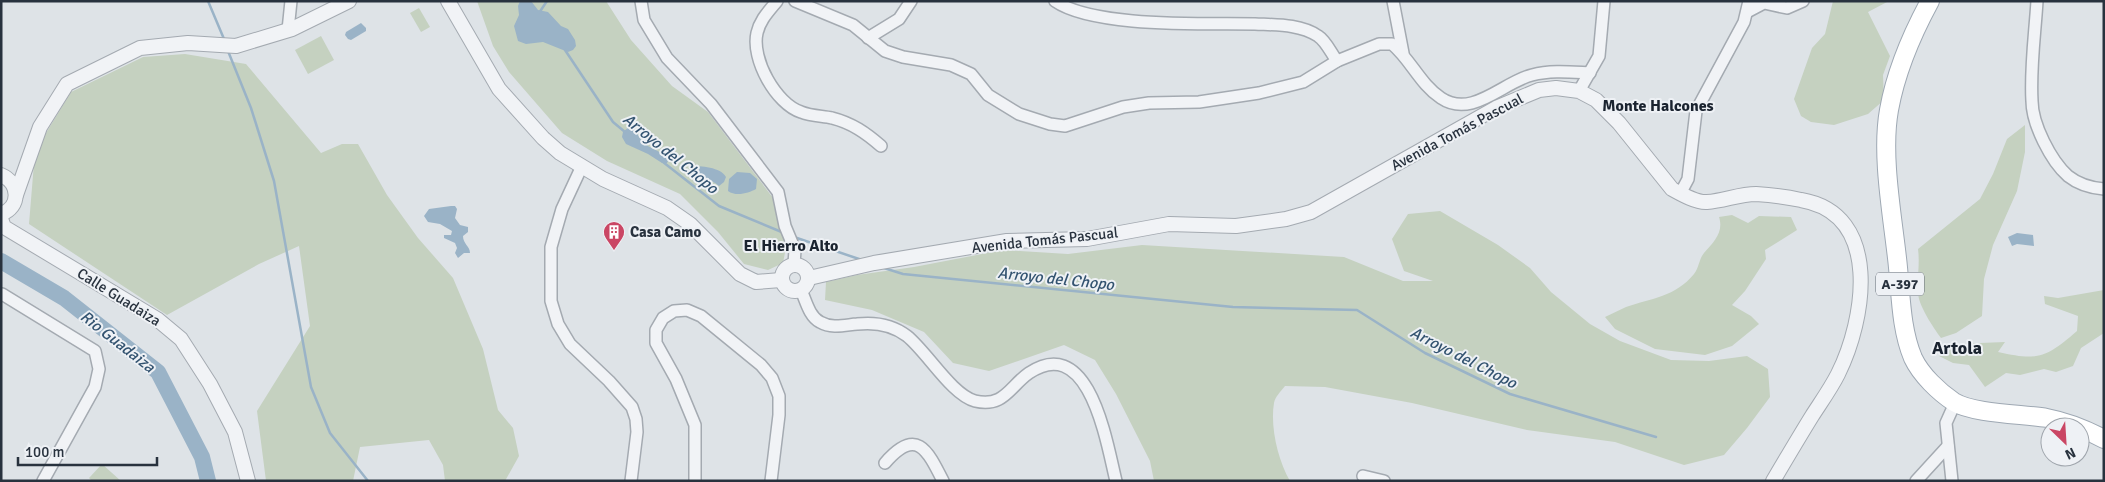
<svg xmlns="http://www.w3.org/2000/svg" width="2105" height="482" font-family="Signika,sans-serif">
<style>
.green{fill:#c5d1c0}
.water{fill:#9ab3c7}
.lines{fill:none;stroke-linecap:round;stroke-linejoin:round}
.stream{stroke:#9ab3c7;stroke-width:2.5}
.river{stroke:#9ab3c7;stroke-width:16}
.minor-casing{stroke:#a4aab1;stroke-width:14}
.tertiary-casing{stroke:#a4aab1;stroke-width:16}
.primary-casing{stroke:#9ea8b3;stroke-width:20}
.minor{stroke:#f1f3f6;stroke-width:11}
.tertiary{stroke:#f1f3f6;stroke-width:14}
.primary{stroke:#fff;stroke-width:18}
.labels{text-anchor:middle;stroke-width:4;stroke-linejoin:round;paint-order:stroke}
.shield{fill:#eef1f5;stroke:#636b75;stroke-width:1}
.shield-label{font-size:14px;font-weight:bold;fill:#28323e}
.street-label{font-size:15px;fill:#28323e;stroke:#eef1f5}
.poi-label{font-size:15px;font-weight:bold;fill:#28323e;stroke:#eef1f5;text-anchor:start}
.neighbourhood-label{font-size:16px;font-weight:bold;fill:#1a232f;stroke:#eef1f5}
.water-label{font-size:16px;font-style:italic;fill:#335370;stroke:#eef1f5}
.quarter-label{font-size:18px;font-weight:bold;fill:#1a232f;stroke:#eef1f5}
</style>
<rect width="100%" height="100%" fill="#dee3e7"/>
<g class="green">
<path d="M477,1h129l25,39 41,46 36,26 65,86 13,49 -3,16 -15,7 -24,-6 -26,-32 -38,-38 -73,-33 -45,-28 -53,-61 -16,-26z"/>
<path d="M1833,1h56l-21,11 22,44 -7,19 1,25 -16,14 -34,11 -23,-3 -10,-6 -7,-17 18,-51 13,-14z"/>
<path d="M419,8l11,19 -9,5 -11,-19z"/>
<path d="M321,36l13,24 -26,14 -13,-24z"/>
<path d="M185,54l61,10 75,89 21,-9h16l29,51 31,43 35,40 30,71 15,61 15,18 6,28 -14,25h-60l-2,-16 -14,-25 -69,7 -7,34h-87l-9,-70 53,-85 -11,-80 -40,18 -92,51 -138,-91 6,-73 36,-59 72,-35z"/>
<path d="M2025,125v27l-8,39 -24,54 -9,34 -2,37 -26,17 -15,5c-8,-11 -23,-33 -23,-46 -1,-15 2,-27 0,-43l62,-50 13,-25 14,-35z"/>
<path d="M1440,211l58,34 32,23 21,24 39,32 30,17 51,19 38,1 38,-5 21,13 2,28 -23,31 -23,27 -40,10 -69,-23 -88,-12 -115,-27 -87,-16 -40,-1c-4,5 -10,11 -11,17 -4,24 4,57 16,78h-136l-4,-20 -34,-67 -21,-34 -31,-15 -75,26 -36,-8 -29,-31 -52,-22 -47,-10 1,-18 31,-7 57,-8 89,-17 65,4 74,-9 202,12 59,24h30l-29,-10 -12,-32 16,-25z"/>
<path d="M1732,215l16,8 11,-7 32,1 6,13 -32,20 1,9 -21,32 -13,14 19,11 8,8 -27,22 -27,9 -50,-6 -40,-20 -10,-12c7,-3 14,-7 21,-10 26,-9 49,-10 68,-33 5,-6 5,-15 10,-21 10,-11 20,-21 15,-36z"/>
<path d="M2104,290v43l-23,15 -8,18 -17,6 -12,-3 -24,6 -14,-2 -21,14 -16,-22 -16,-2 -14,-7 16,-12 50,-2 -7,10c40,9 48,6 79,-21l1,-15 -33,-12 -1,-8 14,2z"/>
<path d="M102,464l19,17h-29l-3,-3z"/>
</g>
<g class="water">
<path d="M520,1h11l7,9 10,2 13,14 7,3 7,11 1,6 -3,4 -5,2 -25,-10 -17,2 -8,-3 -4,-15 5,-11 -1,-9z"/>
<path d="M361,23l5,5v3l-15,9 -3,-1 -3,-4 1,-3z"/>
<path d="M629,127c9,3 9,11 16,17 9,7 17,6 23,17l-1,2h-5l-14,-9 -22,-10 -4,-7 1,-5z"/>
<path d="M691,166c9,0 30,1 35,11l-2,5 -5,4c-9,-8 -21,-8 -29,-16z"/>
<path d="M737,172l13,1 7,6 -1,10c-7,4 -20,8 -28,2l1,-12z"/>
<path d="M451,206h4l2,3 -2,9 5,7 8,2v5l-5,4c0,8 7,10 7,17h-6l-6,5 -3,-5 2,-5 -2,-5 -11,-5v-3h7l1,-4 -12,-7 -12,-2 -4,-6 5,-7z"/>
<path d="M2017,233l16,2 1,11 -17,-2 -5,2 -4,-9z"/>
</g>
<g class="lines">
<g class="stream">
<path d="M208,1l16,38"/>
<path d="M539,13l8,-12"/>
<path d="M565,50l48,72 12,10"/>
<path d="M228,51l23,57 23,73 37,206 19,46 38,48"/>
<path d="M663,162l56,44 65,27"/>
<path d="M794,237l68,23"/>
<path d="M884,268l19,6 330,33 124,3 68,43 85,41 146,43"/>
</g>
<path class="river" d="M1,261l63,37 94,74 44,85 6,24"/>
<g class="minor-casing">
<g id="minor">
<path d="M641,1l3,19 23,38 44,46 67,88 7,34 10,24 -1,14"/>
<path d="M777,1c-9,11 -17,19 -20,32 -6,26 19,71 44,79 10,4 21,4 31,6 20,5 34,15 49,28"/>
<path d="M795,1l58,24 32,26 18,6 48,8 20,9 17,21 31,19 31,10 15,2 58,-19 26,-4 50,-1 60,-9 44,-11 34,-21 42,-17h13c19,16 28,40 49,54 31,21 62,-16 91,-23 19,-5 38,-3 58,-2"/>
<path d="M1055,1c39,27 150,22 200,23 21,1 45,0 63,12 8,5 13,17 19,25"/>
<path d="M1393,1l10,52"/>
<path d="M2037,1c-2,33 -7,67 -5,100 0,23 19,60 36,75 10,8 23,12 36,13"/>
<path d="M1747,12l17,-9 23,5 16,-7"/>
<path d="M288,30l3,-29"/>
<path d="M868,38l31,-19 12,-18"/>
<path d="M1579,91l20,-35 5,-55"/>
<path d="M582,166l-20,43 -11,38v54l7,23 12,20 39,37 23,26 4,12 1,13 -6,49"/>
<path d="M1680,194l8,-15 8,-68 48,-89 5,-21"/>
<path d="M801,290c5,11 8,26 19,32 12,7 25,3 37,2 18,-2 36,1 50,12 20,16 45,59 68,65 29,7 35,-15 54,-28 61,-41 78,72 87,108"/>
<path d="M2,294l93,57 4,18 -4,18 -52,94"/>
<path d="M885,463c31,-36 42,-14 58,18"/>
<path d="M1363,476l21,5"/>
<path d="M695,481v-56l-19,-46 -20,-36v-13l7,-12 11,-7 13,-1 14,6 60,49 11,13 7,18v19l-8,66"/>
<path d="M1916,481l32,-35"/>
<path d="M1952,481l-6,-58 9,-20"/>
</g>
</g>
<g class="tertiary-casing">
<g id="tertiary">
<path d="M448,1l51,88 44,49 17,15 43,26 64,29 23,16 50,50 16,8 25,-2"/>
<path d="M1,175c19,8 20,32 0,39"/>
<path d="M16,195l24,-68 27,-43 73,-36 48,-5 48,3 56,-17 57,-28"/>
<path d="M1,219l3,8 153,92 24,20 29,45 25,48 13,49"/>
<circle cx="795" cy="278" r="13"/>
<path d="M809,278l65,-15 133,-22 80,-2 82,-15 67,2 50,-7 25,-7 185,-104 43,-18 17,-2 23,3 17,9 23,23 53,66c9,5 25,14 35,13 17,-1 32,-8 49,-8 14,1 31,3 45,6 82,14 64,120 37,174 -7,14 -17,28 -26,42 -13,21 -26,43 -39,65"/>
</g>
</g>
<g class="primary-casing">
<path id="primary" d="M1930,1c-19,35 -34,70 -41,109 -8,44 3,103 8,148 4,33 3,69 16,100 8,17 26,34 41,44 20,12 70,12 93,16 21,4 38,11 57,21"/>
</g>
<use href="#minor" class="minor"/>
<use href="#tertiary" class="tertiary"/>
<use href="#primary" class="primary"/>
</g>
<defs>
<g id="building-pin" transform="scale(1.125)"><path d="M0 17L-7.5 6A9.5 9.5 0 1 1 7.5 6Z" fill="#ca4664" stroke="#eef1f5"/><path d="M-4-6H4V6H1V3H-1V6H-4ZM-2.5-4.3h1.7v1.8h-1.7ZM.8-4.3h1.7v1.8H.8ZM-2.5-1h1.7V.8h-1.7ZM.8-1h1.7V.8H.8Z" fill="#fff"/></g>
</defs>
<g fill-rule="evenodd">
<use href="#building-pin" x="614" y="232"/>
</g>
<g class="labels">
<rect class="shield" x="1876" y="272.5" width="48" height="23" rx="4"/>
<g class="shield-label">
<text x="1900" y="289">A-397</text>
</g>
<g class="street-label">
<text transform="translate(1457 132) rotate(-28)" y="5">Avenida Tomás Pascual</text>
<text transform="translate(1045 240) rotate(-6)" y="5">Avenida Tomás Pascual</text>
<text transform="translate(119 297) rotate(32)" y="5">Calle Guadaiza</text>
</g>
<g class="poi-label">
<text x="630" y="237">Casa Camo</text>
</g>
<g class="neighbourhood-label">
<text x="1658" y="111">Monte Halcones</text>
<text x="791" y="251">El Hierro Alto</text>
</g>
<g class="water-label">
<text transform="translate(671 153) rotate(39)" y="6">Arroyo del Chopo</text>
<text transform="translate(1056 278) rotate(6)" y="6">Arroyo del Chopo</text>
<text transform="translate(118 341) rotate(38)" y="6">Rio Guadaiza</text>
<text transform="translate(1464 357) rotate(27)" y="6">Arroyo del Chopo</text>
</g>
<g class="quarter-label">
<text x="1957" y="354">Artola</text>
</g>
</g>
<rect width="2105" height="482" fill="none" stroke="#28323e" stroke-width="5"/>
<g transform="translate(2065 442) rotate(155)"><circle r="24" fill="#eef1f5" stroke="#9fa5ac"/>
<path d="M0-4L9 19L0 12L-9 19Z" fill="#ca4664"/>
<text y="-8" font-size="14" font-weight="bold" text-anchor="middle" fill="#28323e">N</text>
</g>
<path d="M18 457v8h139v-8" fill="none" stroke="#28323e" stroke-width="2.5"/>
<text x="25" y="457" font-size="15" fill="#28323e" stroke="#eef1f5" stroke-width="4" paint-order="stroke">100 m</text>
</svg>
